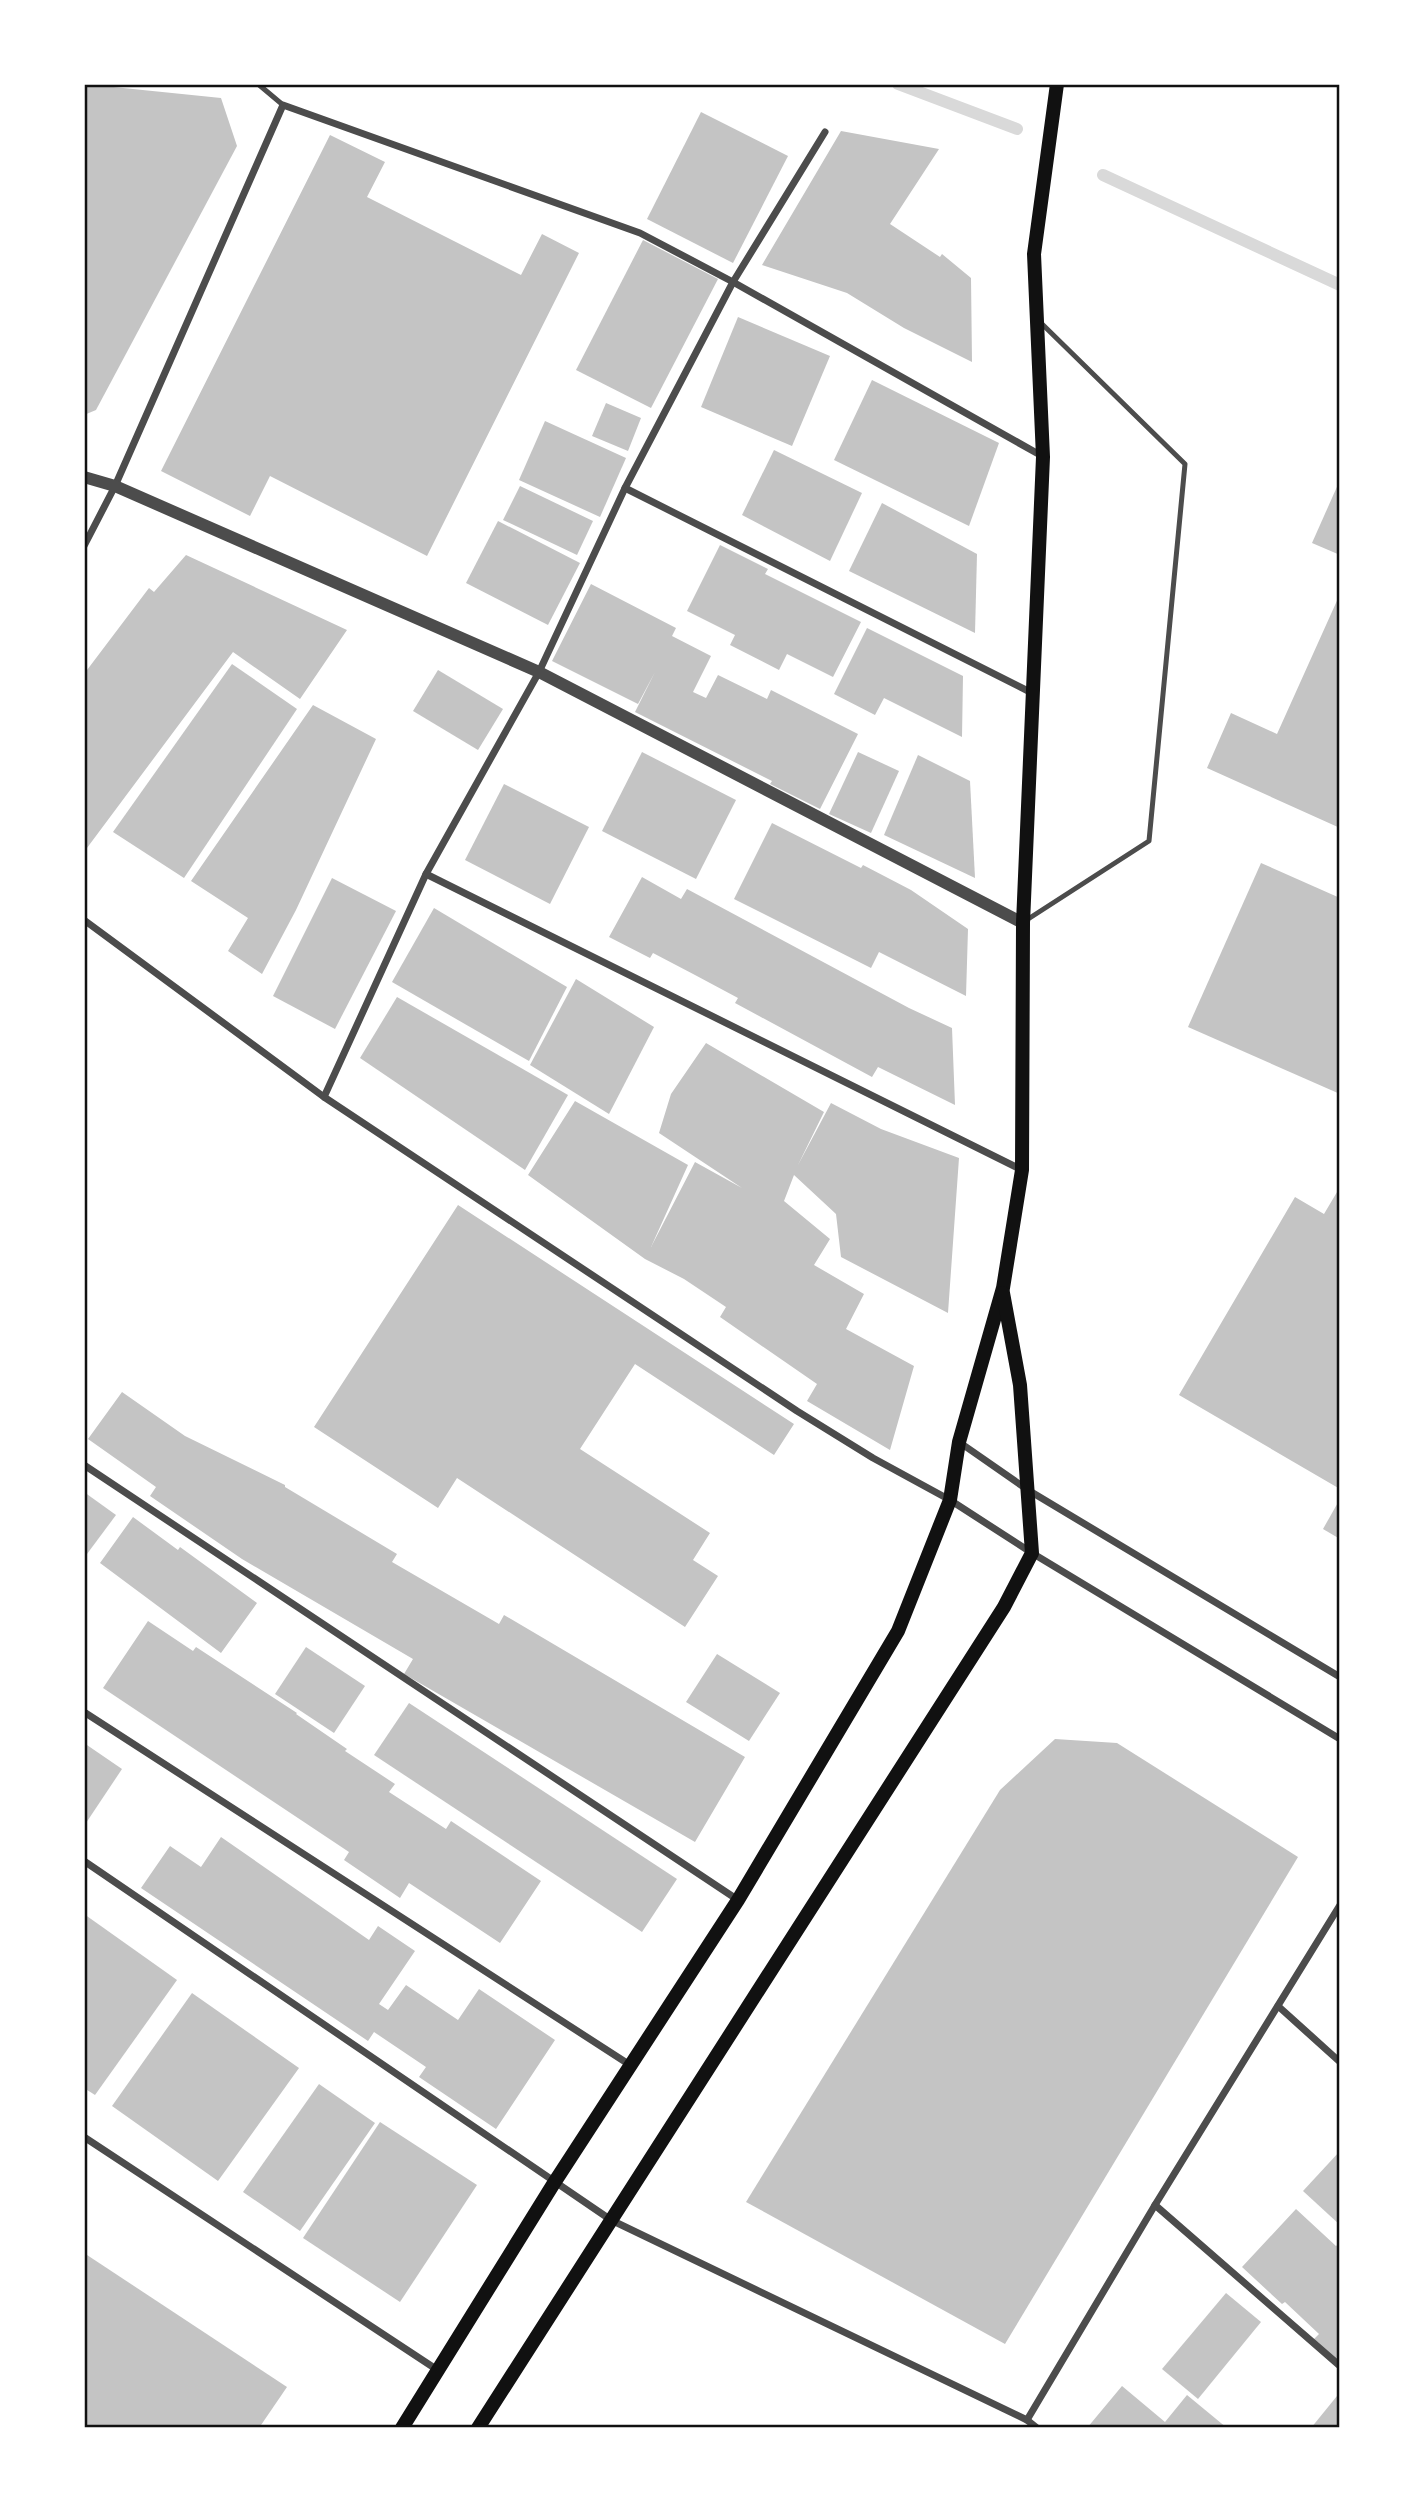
<svg xmlns="http://www.w3.org/2000/svg" width="1424" height="2512" font-family="'Noto Sans',sans-serif">
<style>
.lines{fill:none;stroke-linecap:round;stroke-linejoin:round}
.stream{stroke:#d9d9d9;stroke-width:12}
.building{fill:#c4c4c4}
.service{stroke:#4c4c4c;stroke-width:5}
.minor{stroke:#4c4c4c;stroke-width:7}
.tertiary{stroke:#4c4c4c;stroke-width:12}
.secondary{stroke:#111;stroke-width:14}
.neatline{fill:none;stroke:#111;stroke-width:2.5}
</style>
<rect width="100%" height="100%" fill="#fff"/>
<g class="lines">
<g class="stream">
<path d="M898,84l119,45"/>
<path d="M1103,175l237,110"/>
</g>
</g>
<g class="building">
<path d="M84,84l137,14 16,48 -141,264 -12,5z"/>
<path d="M701,112l87,44 -55,107 -86,-44z"/>
<path d="M841,131l98,18 -49,75 50,33 2,-3 29,24 1,84 -68,-34 -57,-35 -85,-28z"/>
<path d="M330,135l55,27 -18,35 154,78 21,-41 37,19 -152,303 -157,-80 -20,40 -89,-45z"/>
<path d="M643,240l75,39 -67,129 -75,-38z"/>
<path d="M738,317l92,39 -38,90 -91,-39z"/>
<path d="M872,380l127,63 -30,83 -135,-66z"/>
<path d="M606,403l35,15 -13,33 -36,-15z"/>
<path d="M545,421l81,37 -26,59 -81,-37z"/>
<path d="M774,450l88,43 -32,68 -88,-46z"/>
<path d="M1340,480v75l-28,-12z"/>
<path d="M520,486l73,35 -16,34 -74,-35z"/>
<path d="M882,503l95,51 -2,79 -126,-62z"/>
<path d="M498,521l82,42 -32,62 -82,-42z"/>
<path d="M720,545l48,24 -3,5 96,48 -28,55 -46,-23 -8,16 -49,-25 5,-10 -48,-24z"/>
<path d="M186,555l161,75 -47,69 -67,-47 -149,200v-178l65,-86 5,4z"/>
<path d="M591,584l85,44 -4,8 39,20 -18,36 13,6 12,-23 49,24 4,-9 87,44 -38,75 -50,-25 2,-3 -137,-69 20,-40 -17,32 -86,-43z"/>
<path d="M1340,594v234l-133,-60 24,-55 46,21z"/>
<path d="M867,628l96,48 -1,61 -78,-39 -9,17 -41,-21z"/>
<path d="M232,664l65,45 -113,169 -71,-46z"/>
<path d="M438,670l65,39 -25,41 -65,-39z"/>
<path d="M313,705l63,34 -80,171 -34,64 -34,-23 20,-33 -57,-37z"/>
<path d="M642,752l94,48 -40,79 -94,-48z"/>
<path d="M858,752l41,19 -28,62 -42,-19z"/>
<path d="M918,755l52,26 5,97 -91,-43z"/>
<path d="M504,784l85,43 -39,77 -85,-44z"/>
<path d="M772,823l89,45 2,-3 48,25 57,39 -2,67 -87,-44 -8,16 -137,-69z"/>
<path d="M1261,863l79,35v196l-152,-67z"/>
<path d="M642,877l39,22 6,-10 222,119 43,20 3,77 -77,-38 -6,10 -137,-74 3,-5 -43,-23 -42,-22 -3,5 -41,-21z"/>
<path d="M332,878l64,33 -61,118 -62,-33z"/>
<path d="M434,908l133,79 -38,74 -137,-79z"/>
<path d="M576,979l78,48 -45,87 -79,-49z"/>
<path d="M397,997l171,98 -43,75 -165,-112z"/>
<path d="M706,1043l118,69 -26,53 33,-62 50,26 78,29 -11,155 -107,-56 -5,-43 -42,-39 -10,26 46,38 -16,26 50,29 -18,35 68,37 -24,84 -83,-49 10,-17 -97,-67 6,-10 -42,-28 -39,-20 -117,-84 47,-74 113,64 -37,82 44,-85 47,26 -83,-55 12,-39z"/>
<path d="M1340,1187v302l-161,-94 116,-198 29,17z"/>
<path d="M458,1205l336,219 -20,31 -139,-91 -55,85 130,84 -17,27 25,16 -33,51 -228,-149 -19,30 -124,-81z"/>
<path d="M122,1392l63,44 100,49v2l112,67 -5,8 107,62 5,-9 241,142 -50,85 -291,-168 9,-15 -171,-100 -92,-63 6,-9 -68,-48z"/>
<path d="M84,1492l32,23 -29,39 -3,-2z"/>
<path d="M1340,1499v40l-17,-10z"/>
<path d="M133,1517l45,33 2,-3 77,56 -36,50 -121,-90z"/>
<path d="M148,1621l45,30 3,-4 101,66 -1,1 51,35 -2,2 50,33 -6,8 57,37 5,-8 90,60 -41,62 -91,-60 -9,15 -56,-38 5,-8 -246,-164z"/>
<path d="M306,1647l59,39 -31,47 -59,-39z"/>
<path d="M717,1654l63,39 -31,48 -63,-39z"/>
<path d="M409,1703l268,176 -35,53 -268,-177z"/>
<path d="M1055,1739l62,4 181,114 -293,487 -259,-142 254,-412z"/>
<path d="M84,1743l38,26 -38,57z"/>
<path d="M221,1837l148,103 9,-14 37,25 -36,53 9,6 18,-25 52,35 21,-31 76,51 -59,89 -77,-52 7,-10 -52,-35 -6,9 -227,-153 29,-42 31,21z"/>
<path d="M84,1914l93,66 -82,115 -11,-7z"/>
<path d="M192,1993l107,75 -81,113 -106,-75z"/>
<path d="M319,2084l56,39 -75,108 -57,-39z"/>
<path d="M380,2122l97,63 -77,117 -97,-64z"/>
<path d="M1340,2151v74l-37,-34z"/>
<path d="M1296,2209l40,37 4,-3v122l-27,-25 6,-6 -34,-32 -3,2 -40,-37z"/>
<path d="M84,2253l203,134 -28,41h-175z"/>
<path d="M1226,2293l35,29 -63,77 -36,-30z"/>
<path d="M1122,2386l43,36 22,-27 40,33h-140z"/>
<path d="M1337,2396l3,3v29h-29z"/>
</g>
<g class="lines">
<g class="service">
<path d="M258,84l25,21"/>
<path d="M1025,921l124,-80 36,-377 -145,-142"/>
</g>
<g class="minor">
<path d="M625,488l409,206"/>
<path d="M84,546l31,-60 168,-381 357,128 93,49 309,174"/>
<path d="M426,874l596,296"/>
<path d="M84,920l240,177 473,314 76,47 77,42 82,53 308,186"/>
<path d="M324,1097l102,-223 113,-202 86,-184 108,-206 92,-150"/>
<path d="M959,1442l69,48 312,187"/>
<path d="M84,1465l654,435"/>
<path d="M84,1712l546,353"/>
<path d="M84,1861l527,359 416,200 10,8"/>
<path d="M1278,2006l62,56"/>
<path d="M84,2137l355,234"/>
<path d="M1155,2205l185,161"/>
<path d="M1027,2420l128,-215 185,-300"/>
</g>
<path class="tertiary" d="M84,477l31,9 424,186 484,251"/>
<g class="secondary">
<path d="M402,2428l152,-245 184,-283 160,-269 52,-131 9,-58 44,-154 19,-118 1,-247 20,-466 -9,-203 23,-170"/>
<path d="M478,2428l526,-821 28,-54 -12,-168 -17,-92"/>
</g>
</g>
<rect width="1424" height="2512" fill="none" stroke="#ffffff" stroke-width="172"/>
<rect x="86" y="86" width="1252" height="2340" class="neatline"/>
</svg>
